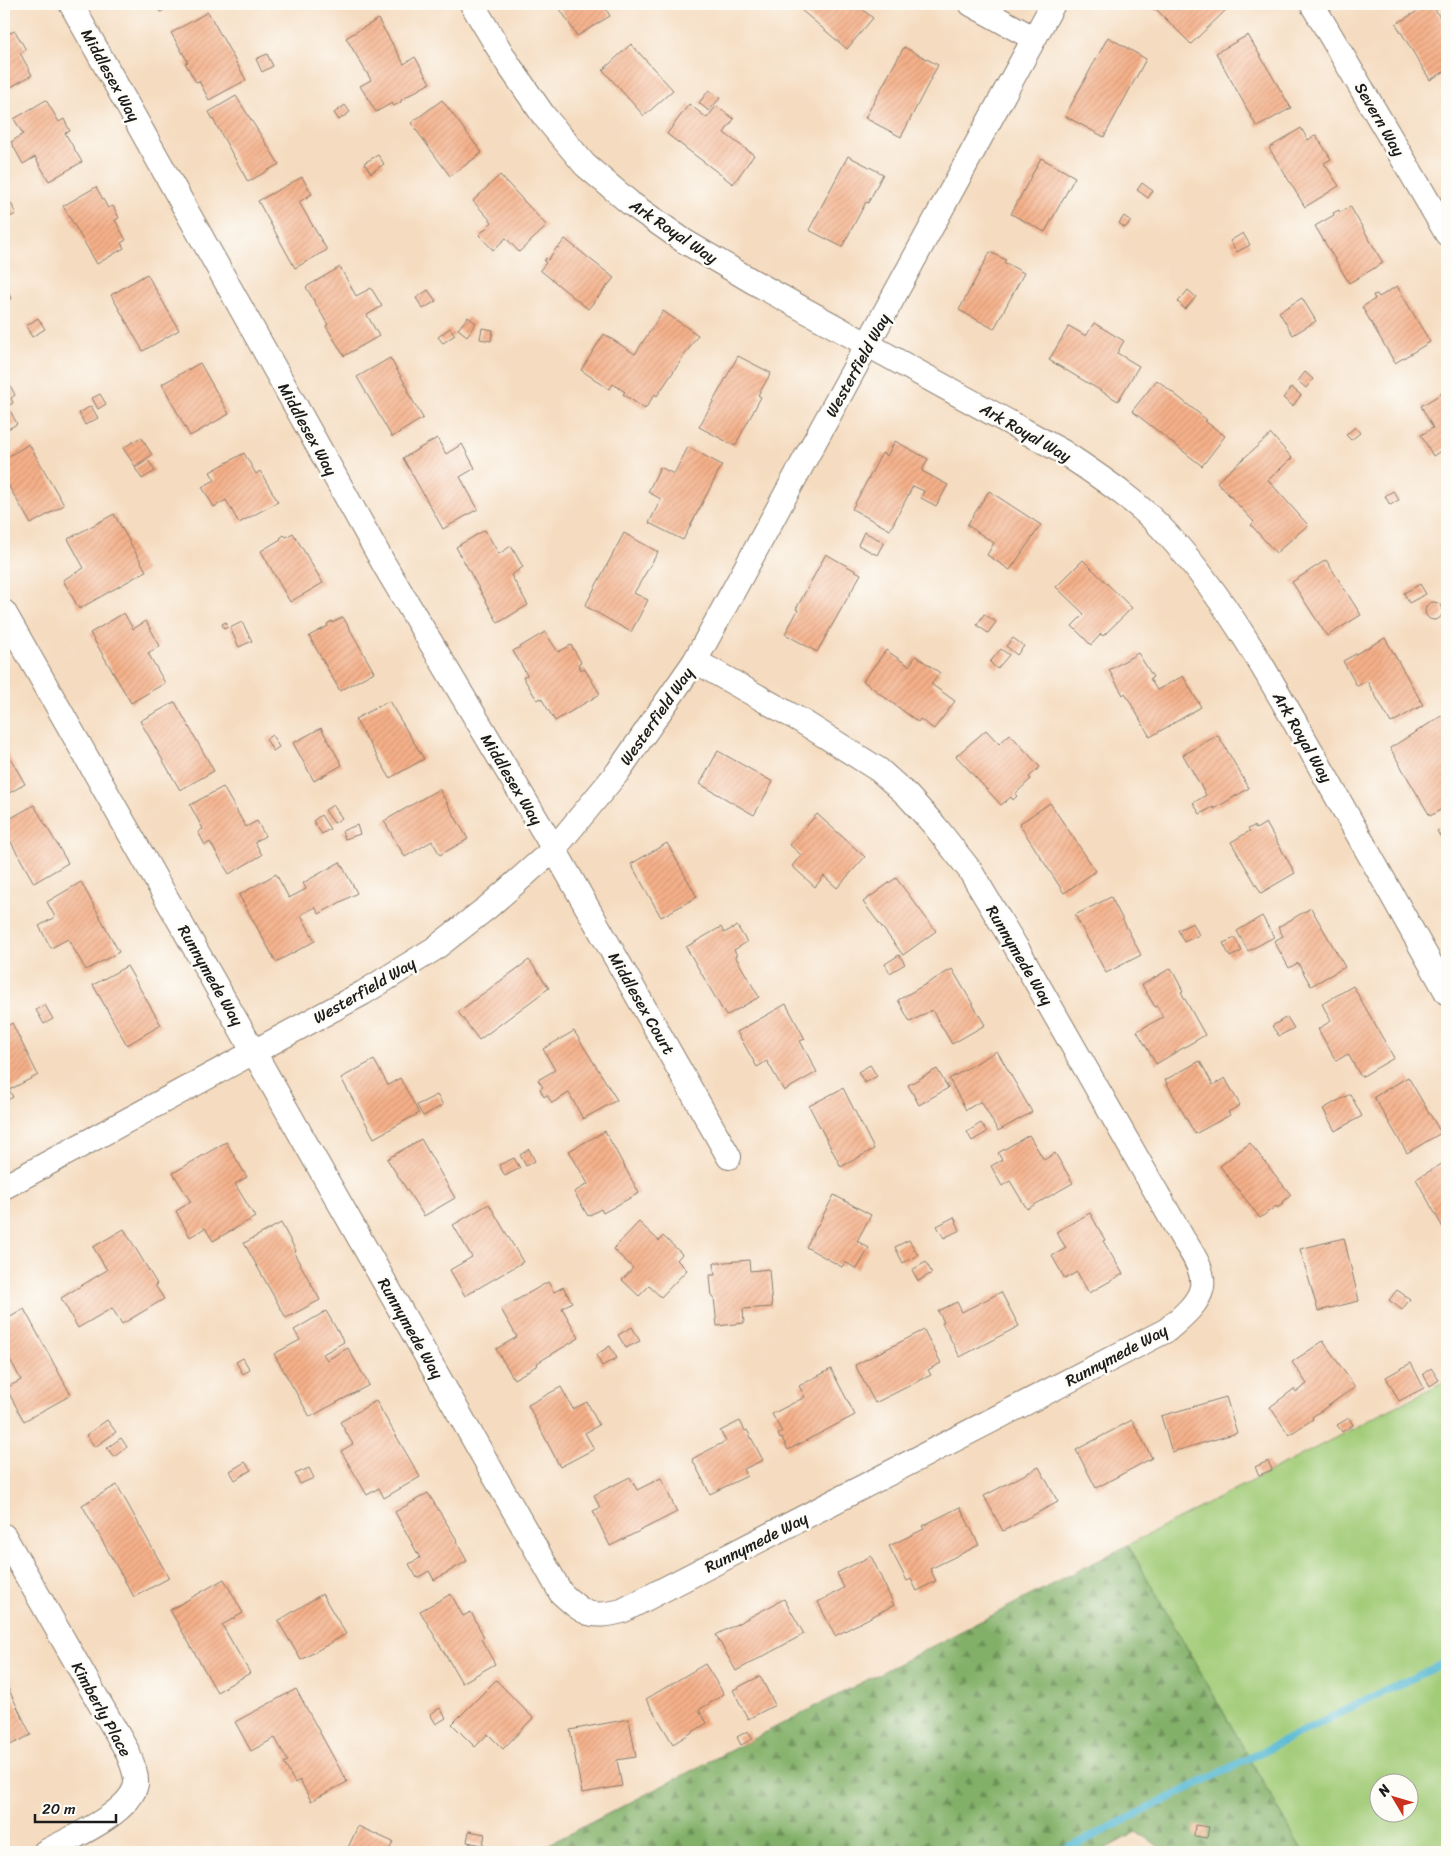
<svg xmlns="http://www.w3.org/2000/svg" width="1451" height="1856" font-family="Sriracha,sans-serif">
<style>
.green{fill:#a3cc78;stroke:#60744a;fill-rule:evenodd}
.forest{fill:url(#forest-firs);stroke:#4f6642}
.lines{fill:none;stroke-linecap:round;stroke-linejoin:round}
.stream{stroke:#54b8d2;stroke-width:8}
.building{fill:url(#building-hatch)}
.street-casing{stroke:#887c6e;stroke-width:26}
.street{stroke:#fff;stroke-width:24}
.labels{text-anchor:middle;stroke-width:5;stroke-linejoin:round;paint-order:stroke}
.street-label{font-size:16px;fill:#1c1c1c;stroke:#fdfcf7}
</style>
<defs>
<pattern id="forest-firs" width="22" height="20" patternUnits="userSpaceOnUse" patternTransform="scale(1.25)"><rect width="22" height="20" fill="#82b068"/><path d="M5 1l3.5 6h-7zM16 11l3.5 6h-7z" fill="#6a8e55"/></pattern>
<pattern id="building-hatch" width="6" height="6" patternUnits="userSpaceOnUse" patternTransform="scale(1.25)"><rect width="6" height="6" fill="#f5b089"/><path d="M-1 1l2-2M0 6l6-6M5 7l2-2" fill="none" stroke="#d19776"/></pattern>
</defs>
<rect width="100%" height="100%" fill="#fdfcf7"/>
<filter id="ink" filterUnits="userSpaceOnUse"><feTurbulence type="fractalNoise" baseFrequency=".02" numOctaves="2"/><feDisplacementMap in="SourceGraphic" scale="10" xChannelSelector="R" yChannelSelector="G"/><feConvolveMatrix kernelMatrix="1 2 1 2 8 2 1 2 1" color-interpolation-filters="sRGB"/></filter>
<filter id="wash" filterUnits="userSpaceOnUse"><feTurbulence type="fractalNoise" baseFrequency=".0096" numOctaves="4" result="noise"/><feDisplacementMap in="SourceGraphic" scale="20" xChannelSelector="R" yChannelSelector="G"/><feGaussianBlur stdDeviation="1.12" result="paint"/><feColorMatrix in="noise" values="0 0 0 0 0 0 0 0 0 0 0 0 0 0 0 0 0 1.4 0 .05"/><feComposite in="paint" operator="in"/></filter>
<g filter="url(#wash)">
<rect width="100%" height="100%" fill="#f5dbbf"/>
<path class="green" d="M1447,1380v462l-22,10h-122l-175,-307zM1378,1784h30v30h-30z"/>
<path class="forest" d="M1128,1545l175,307h-134l-33,-20 -37,20h-562l1,-2z"/>
<g class="lines">
<path class="stream" d="M1061,1852l309,-154 77,-36"/>
</g>
<g id="blocks">
<g class="building">
<path d="M155,4h20l-15,8z"/>
<path d="M557,4h46l7,12 -33,20z"/>
<path d="M804,4h52l17,14 -26,31 -47,-40z"/>
<path d="M1148,4h84l-41,40 -35,-35 -2,1z"/>
<path d="M1429,4h3l15,26v40l-17,10 -34,-56z"/>
<path d="M208,12l38,68 -37,20 -10,-19 -3,1 -11,-19 3,-1 -17,-29z"/>
<path d="M378,19l26,45 11,-7 15,26 -29,17v2l-7,4 -2,-3 -16,9 -16,-26 11,-6 -25,-42z"/>
<path d="M4,23l6,10 5,-2 11,19 -6,3 12,22 -28,16z"/>
<path d="M1248,35l43,73 -34,19 -41,-74z"/>
<path d="M1108,37l38,22 -42,78 -39,-21z"/>
<path d="M631,44l42,46 -29,26 -41,-46z"/>
<path d="M904,47l34,18 -37,72 -36,-19z"/>
<path d="M267,54l6,12 -11,6 -6,-13z"/>
<path d="M709,90l11,8 -11,13 -10,-8z"/>
<path d="M236,96l43,68 -31,18 -39,-70z"/>
<path d="M46,100l13,22 5,-3 6,12 -5,2 17,29 -33,19 -14,-24 -12,7 -12,-22 12,-8 -9,-15z"/>
<path d="M442,100l40,53 -32,23 -39,-53z"/>
<path d="M689,104l18,14 9,-12 18,13 -10,14 30,22 -21,29 -66,-50z"/>
<path d="M345,105l5,7 -11,8 -5,-7z"/>
<path d="M1301,128l7,12 8,-5 15,24 -7,4 15,23 -34,21 -36,-59z"/>
<path d="M378,155l6,9 -13,9 -7,-10z"/>
<path d="M848,156l35,18 -15,29 -2,-1 -24,45 -33,-17z"/>
<path d="M1041,158l34,19 -30,55 -34,-18z"/>
<path d="M500,175l47,51 -28,26 -13,-14 -13,12 -14,-15 13,-13 -19,-21z"/>
<path d="M302,177l10,17 -13,8 28,48 -32,18 -37,-67z"/>
<path d="M1142,183l11,8 -5,7 -11,-8z"/>
<path d="M96,187l12,21 5,-2 6,12 -4,2 11,20 -5,3 3,5 -27,16 -34,-58z"/>
<path d="M11,203l5,11 -12,6v-14z"/>
<path d="M1350,206l33,57 -34,20 -34,-57 19,-11 -1,-2 6,-3 1,3z"/>
<path d="M1124,216l7,5 -6,7 -6,-5z"/>
<path d="M1243,233l7,12 -13,7 -7,-11z"/>
<path d="M565,239l49,39 -26,31 -48,-39 6,-7 -2,-2 2,-3 2,2 9,-13 1,1z"/>
<path d="M990,252l16,8 -2,2 20,11 -30,56 -35,-19z"/>
<path d="M340,267l16,29 15,-8 11,18 -15,9 12,21 -35,20 -18,-30 2,-1 -22,-38z"/>
<path d="M147,274l32,56 -36,21 -32,-56z"/>
<path d="M4,285l7,13 -7,4z"/>
<path d="M1397,286l33,56 -35,21 -33,-56 13,-8 -2,-4 4,-1 2,3z"/>
<path d="M428,290l8,11 -13,8 -7,-11z"/>
<path d="M1188,290l8,7 -11,12 -7,-7z"/>
<path d="M1302,298l14,23 -23,14 -14,-23z"/>
<path d="M663,311l35,24 -41,61 -2,-2 -10,15 -22,-15 2,-2 -12,-8 -4,5 -28,-19 23,-36 31,20z"/>
<path d="M468,317l8,6 -9,13 -9,-7z"/>
<path d="M38,318l7,11 -13,8 -6,-11z"/>
<path d="M1094,323l30,18 -7,12 22,13 -21,35 -69,-41 20,-34 17,10z"/>
<path d="M450,328l5,7 -12,8 -5,-6z"/>
<path d="M482,328l11,2 -2,11 -11,-2z"/>
<path d="M738,356l33,17 -13,22 3,2 -26,49 -36,-19z"/>
<path d="M390,358l19,32 -2,1 16,27 -31,19 -35,-60z"/>
<path d="M200,363l29,51 -39,22 -28,-52z"/>
<path d="M1305,372l8,7 -7,9 -8,-7z"/>
<path d="M4,373l11,22 -4,3 2,5 -5,3 9,18 -13,7z"/>
<path d="M1157,380l50,40 -2,1 20,15 -23,30 -70,-55z"/>
<path d="M1291,387l10,8 -8,11 -10,-8z"/>
<path d="M1447,390v62l-2,-4 -12,8 -12,-21 12,-7 -12,-22z"/>
<path d="M100,394l6,10 -8,5 -6,-11z"/>
<path d="M91,406l7,12 -13,7 -6,-12z"/>
<path d="M1355,427l5,6 -9,7 -5,-5z"/>
<path d="M1271,434l21,24 -24,22 40,45 -32,28 -25,-28 3,-3 -37,-40z"/>
<path d="M141,437l11,18 -17,11 -12,-18z"/>
<path d="M437,438l9,16 16,-10 13,24 -15,9 18,32 -35,20 -40,-71z"/>
<path d="M895,441l33,18 -6,12 26,14 -12,21 -15,-8 3,-7 -11,-5 -23,44 -38,-21 30,-56 5,3z"/>
<path d="M29,444l35,61 -33,19 -27,-46v-19z"/>
<path d="M688,447l34,18 -39,75 -34,-17 12,-24 -13,-7 12,-25 14,7z"/>
<path d="M244,453l12,21 4,-3 18,31 -39,21 -13,-23 -12,7 -12,-20 13,-7 -5,-8z"/>
<path d="M148,460l7,11 -13,8 -7,-11z"/>
<path d="M989,491l52,34 -31,45 -23,-15 7,-12 -27,-18z"/>
<path d="M1393,491l6,9 -9,5 -5,-9z"/>
<path d="M114,514l32,57 -67,38 -16,-29 21,-12 -16,-29z"/>
<path d="M485,530l14,24 12,-8 12,21 -12,8 17,30 -30,18 -42,-76z"/>
<path d="M864,532l20,10 -7,13 -19,-10z"/>
<path d="M293,533l30,50 -33,19 -29,-51 20,-12 -1,-1 4,-3 2,2z"/>
<path d="M624,533l34,19 -24,41 14,7 -17,32 -46,-26z"/>
<path d="M826,554l35,20 -44,78 -32,-18 13,-24 -2,-1z"/>
<path d="M1083,560l49,48 -29,28 -2,-2 -10,11 -19,-19 12,-12 -28,-27z"/>
<path d="M1326,560l35,55 -34,21 -35,-54z"/>
<path d="M1420,584l6,10 -17,9 -5,-10z"/>
<circle cx="1434" cy="611" r="9"/>
<path d="M124,613l9,16 13,-8 14,25 -12,7 17,30 -34,20 -41,-70z"/>
<path d="M984,614l12,8 -8,11 -11,-8z"/>
<path d="M343,617l31,55 -34,19 -31,-55 19,-10 -1,-2 5,-3v2z"/>
<path d="M226,622l2,5 -4,2 -2,-5z"/>
<path d="M242,622l10,19 -13,6 -9,-19z"/>
<path d="M545,632l13,20 13,-7 10,17 -3,2 3,6 3,-2 16,26 -45,27 -14,-23 -4,2 -14,-23 4,-2 -14,-24z"/>
<path d="M1013,638l11,8 -7,9 -11,-9z"/>
<path d="M1385,638l38,67 -32,18 -24,-42 -10,5 -14,-25z"/>
<path d="M1001,649l8,6 -12,14 -7,-7z"/>
<path d="M886,650l23,16 7,-10 24,17 -9,11 24,17 -21,28 -14,-10 -2,3 -55,-41z"/>
<path d="M1138,653l15,24 -3,2 7,11 26,-14 18,31 -51,30 -25,-44 -2,2 -14,-25z"/>
<path d="M389,701l35,58 -34,19 -35,-59z"/>
<path d="M175,702l39,69 -34,19 -40,-69z"/>
<path d="M1443,715l4,8v83l-17,10 -40,-68z"/>
<path d="M321,728l21,37 -28,16 -21,-38z"/>
<path d="M986,730l13,14 11,-10 30,33 -11,10 2,2 -16,15 2,2 -4,4 -2,-3 -10,8 -45,-49z"/>
<path d="M272,735l7,12 -6,4 -7,-12z"/>
<path d="M1218,735l31,53 -35,21 -1,-2 -13,7 -7,-11 13,-8 -23,-40z"/>
<path d="M4,747l21,37 -21,12z"/>
<path d="M718,751l55,31 -19,33 -54,-31z"/>
<path d="M223,787l23,40 11,-6 8,15 -10,6 7,13 -33,19 -19,-32 -5,3 -7,-13 5,-3 -13,-24z"/>
<path d="M439,789l29,50 -28,16 -8,-14 -27,16 -21,-36z"/>
<path d="M1050,803l46,68 -32,22 -45,-69z"/>
<path d="M34,805l34,58 -34,20 -30,-53v-8z"/>
<path d="M333,805l9,13 -8,5 -9,-13z"/>
<path d="M817,814l48,43 -28,31 -13,-12 -9,11 -23,-21 9,-11 -11,-10z"/>
<path d="M321,815l9,14 -8,5 -9,-13z"/>
<path d="M1266,823l29,50 -34,20 -30,-51 19,-11 -2,-2 6,-3 2,3z"/>
<path d="M357,825l3,9 -15,5 -3,-8z"/>
<path d="M1447,825v23l-10,-17z"/>
<path d="M667,843l30,54 -36,20 -30,-53z"/>
<path d="M340,862l17,31 -38,21 -4,-7 -14,8 14,26 -39,21 -37,-67 37,-21 13,24 17,-9 -3,-6z"/>
<path d="M896,878l40,53 -33,24 -40,-53z"/>
<path d="M81,882l38,70 -33,18 -18,-31 -17,9 -12,-22 16,-9 -8,-15z"/>
<path d="M1111,897l30,58 -35,18 -31,-58z"/>
<path d="M1311,908l34,59 -34,19 -13,-23 -9,5 -15,-27 9,-5 -5,-9z"/>
<path d="M1262,916l12,21 -26,14 -11,-20z"/>
<path d="M1193,923l6,12 -15,7 -6,-12z"/>
<path d="M737,926l10,16 -13,8 3,5 -2,1 24,41 -33,19 -40,-69 35,-20 3,6z"/>
<path d="M1235,938l7,13 -12,6 -7,-14z"/>
<path d="M899,955l6,9 -15,9 -5,-9z"/>
<path d="M529,960l20,28 -70,52 -21,-28z"/>
<path d="M127,966l34,59 -34,20 -34,-60z"/>
<path d="M1171,968l12,23 -2,1 24,43 -49,29 -19,-33 26,-14 -6,-11 -2,1 -13,-22z"/>
<path d="M952,969l33,56 -33,19 -20,-34 -22,12 -12,-22z"/>
<path d="M1353,986l41,72 -33,19 -13,-23 -12,7 -18,-32 13,-8 -9,-17z"/>
<path d="M786,1004l19,35 -5,2 17,31 -33,19 -17,-30 -10,6 -20,-35z"/>
<path d="M45,1005l8,14 -9,5 -8,-14z"/>
<path d="M1287,1017l7,11 -15,8 -7,-10z"/>
<path d="M12,1023l26,52 -29,15 4,7 -9,5v-74z"/>
<path d="M574,1031l43,69 -34,19 -14,-26 -17,10 -5,-8 -3,2 -4,-8 3,-2 -5,-7 17,-10 -12,-21z"/>
<path d="M997,1051l35,61 -34,19 -17,-30 -15,9 -17,-31z"/>
<path d="M374,1060l14,25 12,-7 19,35 -45,25 -33,-60z"/>
<path d="M1200,1061l13,24 12,-7 15,27 -12,7 2,3 -35,19 -30,-54z"/>
<path d="M870,1065l7,11 -12,7 -7,-11z"/>
<path d="M937,1069l11,19 -29,17 -11,-20z"/>
<path d="M1408,1077l33,56 -34,20 -33,-56z"/>
<path d="M843,1088l31,61 -33,18 -32,-61z"/>
<path d="M1350,1094l12,22 -27,15 -12,-22z"/>
<path d="M437,1095l6,10 -20,11 -6,-11z"/>
<path d="M981,1123l6,9 -15,9 -5,-9z"/>
<path d="M605,1131l34,62 -36,20 -2,-4 -13,7 -14,-24 14,-8 -19,-33z"/>
<path d="M1029,1135l15,25 11,-7 18,30 -46,26 -17,-28 -8,5 -11,-20 11,-6 -4,-7z"/>
<path d="M421,1139l34,59 -31,18 -37,-57z"/>
<path d="M226,1142l21,35 -12,7 20,33 -42,24 -8,-13 -15,9 -14,-26 15,-9 -18,-29z"/>
<path d="M1250,1143l41,52 -8,7 1,1 -7,5 -1,-2 -16,12 -40,-52z"/>
<path d="M529,1149l6,12 -9,5 -6,-11z"/>
<path d="M514,1158l6,10 -15,8 -6,-11z"/>
<path d="M1447,1161v74l-31,-56z"/>
<path d="M834,1195l37,20 -14,26 12,7 -12,21 -12,-7 -3,5 -36,-20z"/>
<path d="M489,1204l34,58 -58,34 -15,-26 22,-13 -19,-32z"/>
<path d="M1090,1213l15,27 -2,1 20,33 -34,19 -12,-21 -12,7 -13,-23 14,-8 -10,-16z"/>
<path d="M954,1217l6,13 -16,8 -7,-12z"/>
<path d="M639,1222l20,19 4,-5 19,18 -5,6 10,10 -26,27 -12,-11 -10,10 -17,-16 11,-12 -20,-19z"/>
<path d="M281,1223l15,28 -2,2 26,47 -34,18 -42,-75z"/>
<path d="M124,1229l33,55 -2,1 9,14 -42,25 -10,-16 -34,20 -17,-30 46,-28 -14,-23z"/>
<path d="M1344,1238l15,63 -41,10 -18,-62z"/>
<path d="M909,1240l9,15 -15,8 -8,-16z"/>
<path d="M749,1260l1,11 19,-2 3,38 -29,2 1,14 -27,3 -3,-29h-2l-2,-22h5l-1,-12z"/>
<path d="M926,1262l6,11 -14,8 -6,-11z"/>
<path d="M548,1282l6,10 9,-5 9,15 -10,6 17,30 -42,25 1,2 -24,14 -18,-30 21,-12 -16,-28z"/>
<path d="M1397,1290l13,9 -8,11 -13,-10z"/>
<path d="M1001,1292l18,34 -59,31 -18,-34 2,-1 -6,-11 19,-9 5,10z"/>
<path d="M24,1309l47,86 -47,26 -18,-33 15,-8 -17,-32v-27z"/>
<path d="M326,1311l18,31 -21,12 4,6 21,-12 21,37 -59,32 -36,-63 26,-14 -6,-10z"/>
<path d="M632,1327l8,14 -14,7 -8,-13z"/>
<path d="M924,1330l17,33 -13,7 3,5 -56,28 -20,-38z"/>
<path d="M1323,1341l32,46 -43,30 1,2 -24,16 -19,-28 24,-18 2,3 11,-8 -15,-22z"/>
<path d="M610,1346l7,12 -15,8 -6,-11z"/>
<path d="M243,1358l7,12 -7,4 -7,-12z"/>
<path d="M1411,1363l13,25 -25,13 -13,-24z"/>
<path d="M1431,1368l8,12 -9,6 -7,-12z"/>
<path d="M831,1369l24,46 -67,35 -6,-12 -2,1 -2,-5 4,-2 -10,-18 33,-17 -6,-11z"/>
<path d="M561,1387l12,22 14,-7 12,23 -14,8 9,16 -34,18 -32,-62z"/>
<path d="M1226,1397l11,36 -65,19 -11,-36z"/>
<path d="M376,1401l44,76 -36,21 -5,-10 -12,7 -26,-44 12,-7 -13,-22z"/>
<path d="M1349,1418l4,7 -11,7 -5,-7z"/>
<path d="M107,1420l9,12 -21,15 -9,-12z"/>
<path d="M1132,1420l20,38 -56,30 -20,-38z"/>
<path d="M740,1421l5,10 2,-1 16,30 -19,9 3,7 -37,18 -18,-35 34,-18 -6,-10z"/>
<path d="M121,1438l6,9 -13,10 -7,-9z"/>
<path d="M1268,1461l4,9 -13,5 -4,-8z"/>
<path d="M245,1462l6,8 -16,10 -5,-9z"/>
<path d="M1039,1467l19,35 -55,29 -19,-35z"/>
<path d="M309,1468l5,10 -14,6 -5,-10z"/>
<path d="M630,1477l7,13 24,-12 16,34 -67,34 -17,-35 7,-3 -6,-13z"/>
<path d="M117,1485l52,93 -35,19 -52,-92z"/>
<path d="M428,1493l29,47 -1,1 11,20 -33,19 -5,-9 -12,7 -8,-14 11,-6 -25,-46z"/>
<path d="M960,1507l19,38 -49,24 6,12 -19,10 -6,-12 -4,2 -18,-35 35,-17 -2,-3z"/>
<path d="M871,1556l23,49 -59,31 -17,-34 26,-14 -7,-15z"/>
<path d="M224,1579l19,34 -21,12 28,48 -33,19 -47,-82z"/>
<path d="M322,1594l24,40 -45,26 -23,-39z"/>
<path d="M451,1594l12,22 8,-4 13,25 -3,2 14,25 -33,19 -42,-72z"/>
<path d="M784,1599l20,35 -68,37 -20,-36z"/>
<path d="M705,1664l19,30 -25,16 8,13 -34,21 -27,-45z"/>
<path d="M760,1676l15,29 -27,14 -15,-29z"/>
<path d="M4,1680l27,55 -27,13z"/>
<path d="M496,1680l37,38 -30,31 -15,-15 -13,13 -23,-23z"/>
<path d="M296,1689l51,93 -36,19 -11,-21 -5,3 -11,-20 4,-2 -13,-23 -24,13 -16,-29z"/>
<path d="M440,1708l6,10 -10,6 -6,-10z"/>
<path d="M629,1719l7,38 -19,3 5,26 -40,7 -12,-63z"/>
<path d="M748,1731l5,8 -12,6 -4,-8z"/>
<path d="M1195,1825l14,2 -2,11 -13,-2z"/>
<path d="M358,1826l35,16 -5,10h-42z"/>
<path d="M469,1831l16,3 -2,11 -16,-3z"/>
</g>
</g>
</g>
<g filter="url(#ink)">
<use href="#blocks" fill-opacity="0" stroke="#887c6e" stroke-width="1"/>
<g class="lines">
<g class="street-casing">
<g id="street">
<path d="M71,4l314,562 169,283 175,308"/>
<path d="M472,4l36,60 36,52 41,49 45,38 54,38 68,40 311,171c37,25 76,50 106,84 59,65 102,144 145,220 44,79 89,158 133,237"/>
<path d="M971,4l62,34"/>
<path d="M1312,4l135,230"/>
<path d="M4,612l557,981c23,21 29,26 61,18l545,-281c40,-34 47,-46 16,-91l-161,-282 -53,-88 -34,-43 -28,-31 -28,-25 -76,-48 -108,-61"/>
<path d="M4,1187l359,-194 71,-44 54,-42 66,-58 63,-76 78,-112 358,-657"/>
<path d="M4,1536l123,215c4,10 10,22 9,33 -5,29 -67,55 -91,68"/>
</g>
</g>
<use href="#street" class="street"/>
</g>
</g>
<g class="labels">
<g class="street-label">
<text transform="translate(111 75) rotate(61)" y="6">Middlesex Way</text>
<text transform="translate(1380 119) rotate(60)" y="6">Severn Way</text>
<text transform="translate(674 231) rotate(34)" y="6">Ark Royal Way</text>
<text transform="translate(857 365) rotate(-61)" y="6">Westerfield Way</text>
<text transform="translate(308 429) rotate(61)" y="6">Middlesex Way</text>
<text transform="translate(1026 432) rotate(30)" y="6">Ark Royal Way</text>
<text transform="translate(656 716) rotate(-55)" y="6">Westerfield Way</text>
<text transform="translate(1303 737) rotate(60)" y="6">Ark Royal Way</text>
<text transform="translate(512 779) rotate(59)" y="6">Middlesex Way</text>
<text transform="translate(1020 955) rotate(59)" y="6">Runnymede Way</text>
<text transform="translate(211 975) rotate(60)" y="6">Runnymede Way</text>
<text transform="translate(364 990) rotate(-30)" y="6">Westerfield Way</text>
<text transform="translate(642 1003) rotate(60)" y="6">Middlesex Court</text>
<text transform="translate(411 1328) rotate(60)" y="6">Runnymede Way</text>
<text transform="translate(1116 1355) rotate(-28)" y="6">Runnymede Way</text>
<text transform="translate(756 1542) rotate(-27)" y="6">Runnymede Way</text>
<text transform="translate(102 1709) rotate(61)" y="6">Kimberly Place</text>
</g>
</g>
<rect width="1451" height="1856" fill="none" stroke="#fdfcf7" stroke-width="20"/>
<g transform="translate(1394 1798) rotate(308)"><circle r="24" fill="#fdfcf7" stroke="#a3a29f"/>
<path d="M0-4L9 19L0 12L-9 19Z" fill="#c8321e"/>
<text y="-8" font-size="14" font-weight="bold" text-anchor="middle" fill="#1c1c1c">N</text>
</g>
<path d="M35 1814v8h81v-8" fill="none" stroke="#1c1c1c" stroke-width="2.5"/>
<text x="42" y="1814" font-size="15" fill="#1c1c1c" stroke="#fdfcf7" stroke-width="4" paint-order="stroke">20 m</text>
</svg>
